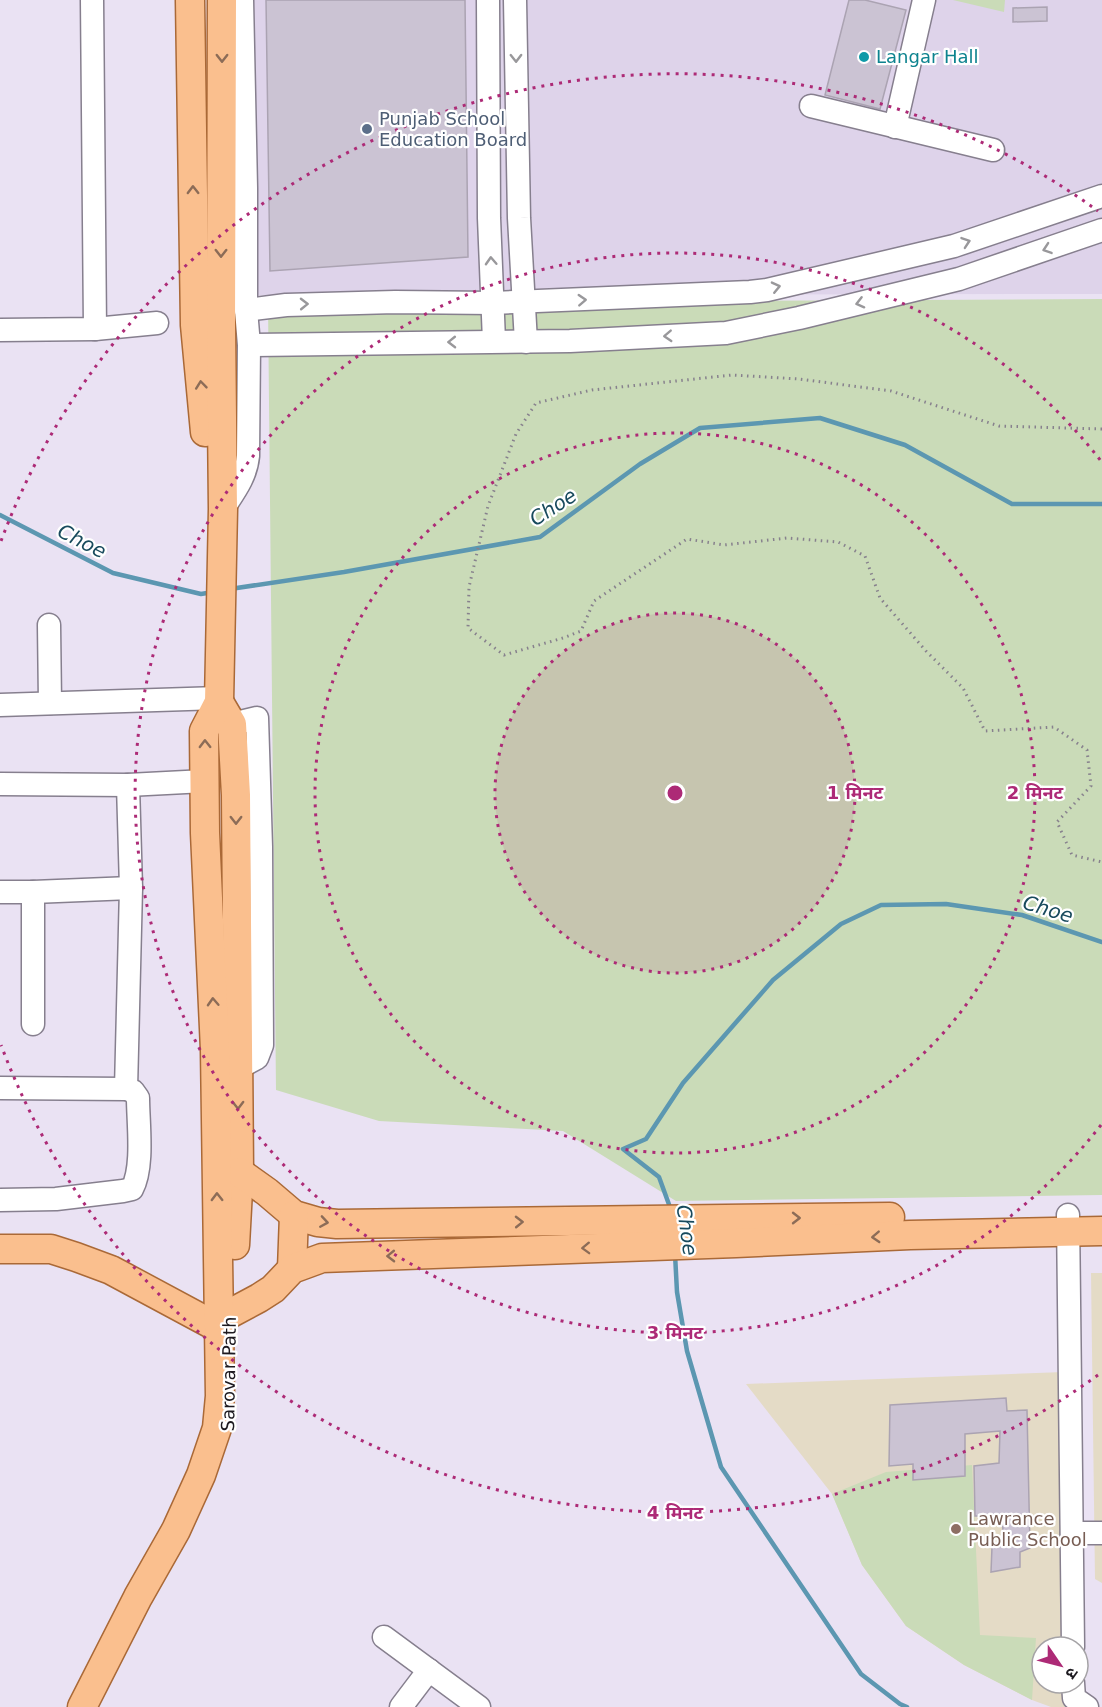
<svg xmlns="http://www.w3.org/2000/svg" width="1102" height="1707" font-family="'DejaVu Sans','Noto Sans Devanagari',sans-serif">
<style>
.built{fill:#ded3ea}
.education{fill:#e4dbc6}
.green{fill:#cadbb8}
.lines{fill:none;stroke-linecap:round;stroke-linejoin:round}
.stream{stroke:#5c97b1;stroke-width:4.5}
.building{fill:#cbc3d3;stroke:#aba3b2;stroke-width:1.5}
.minor-casing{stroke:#867f8e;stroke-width:25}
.major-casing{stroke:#aa6937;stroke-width:31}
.path{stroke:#87818d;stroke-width:3;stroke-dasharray:1.5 4.5;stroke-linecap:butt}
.minor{stroke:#fff;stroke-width:22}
.major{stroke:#fabf8e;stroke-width:28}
.oneway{stroke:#8c6c57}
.oneway2{stroke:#99989b}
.ring{fill:none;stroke:#ad2a76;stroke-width:3;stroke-dasharray:3 6}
.culture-dot{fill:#0f9aa8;stroke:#fff;stroke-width:2}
.service-dot{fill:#5c6f8a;stroke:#fff;stroke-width:2}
.education-dot{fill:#8d6e63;stroke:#fff;stroke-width:2}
.labels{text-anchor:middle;stroke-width:4.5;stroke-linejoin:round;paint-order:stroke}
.culture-label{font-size:18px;fill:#0d838f;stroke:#fff;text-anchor:start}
.service-label{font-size:18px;fill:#4e5e75;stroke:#fff;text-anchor:start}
.street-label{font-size:18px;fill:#1d1a20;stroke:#fff}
.education-label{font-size:18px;fill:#785e54;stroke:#fff;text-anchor:start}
.water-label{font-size:20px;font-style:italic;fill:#184a5d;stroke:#fff}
.centre{fill:#ad2a76;stroke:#fff;stroke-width:3}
.ring-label{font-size:18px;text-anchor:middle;font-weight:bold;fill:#ad2a76;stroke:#fff;stroke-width:4.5;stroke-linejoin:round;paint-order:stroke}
</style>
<rect width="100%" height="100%" fill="#eae2f3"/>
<path class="built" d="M251,0h851v294l-845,1z"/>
<g class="education">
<path d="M1091,1273h11v310l-7,-4z"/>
<path d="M1064,1372l2,275h-24v36h24v24h-15l-19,-7 -68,-35 -58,-39 -44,-61 -30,-71 -86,-110z"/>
</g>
<g class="green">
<path d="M953,0h52l-1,12z"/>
<path d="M1102,299v896l-426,6 -113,-70 -184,-10 -103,-31 -8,-787z"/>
<path d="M972,1465l8,170 56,3 -4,62 -68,-35 -58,-39 -44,-61 -30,-71 54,-22z"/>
</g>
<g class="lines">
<g class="stream">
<path d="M0,515l113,58 88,21 12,-2"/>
<path d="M230,589l114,-17 196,-35 100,-73 60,-36 120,-10 85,27 107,59h90"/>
<path d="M671,1210l-12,-33 -36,-28 23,-10 37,-56 90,-103 68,-56 40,-19 65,-1 76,11 80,27"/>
<path d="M675,1254l2,38 10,59 34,116 140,207 39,30 7,3"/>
</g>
</g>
<g class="building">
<path d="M266,0h199l3,257 -198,14z"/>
<path d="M849,0h16l41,10 -26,99 -55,-14z"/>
<path d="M1047,7v14l-34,1v-14z"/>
<path d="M1006,1398l1,13 20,-1 3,138 -10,4v15l-29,5 1,-25 12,-2 -2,-29h-27l-1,-50 25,-3 1,-32 -35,3v42l-52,4v-16l-24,2 1,-61z"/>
</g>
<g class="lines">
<g class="minor-casing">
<g id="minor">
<path d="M92,0l3,329"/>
<path d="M488,0l1,218 5,123"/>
<path d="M515,0l4,218 7,124"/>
<path d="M811,106l182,44"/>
<path d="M895,127l29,-127"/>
<path d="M246,310l40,-5 109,-3 98,1 257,-11 17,-2 187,-44 148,-50"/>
<path d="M0,330l95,-1 62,-6"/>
<path d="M249,345l321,-4 156,-8 73,-15 160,-39 143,-49"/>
<path d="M223,509c11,-17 23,-32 25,-53l1,-111 -3,-35v-122l-4,-188"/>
<path d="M49,625l1,78"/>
<path d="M0,705l219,-7"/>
<path d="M232,724l25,-6 4,129 1,198 -5,13 -19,10"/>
<path d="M0,784l128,1 77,-4"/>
<path d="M0,892h33l98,-4"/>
<path d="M33,1024v-132"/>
<path d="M0,1088l126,1 7,2 5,7c0,25 6,69 -6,91l-9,2 -67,8 -56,1"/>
<path d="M126,1089l5,-201 -3,-103"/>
<path d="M1068,1215l5,432"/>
<path d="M1072,1533h30"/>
<path d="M384,1637l95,70"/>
<path d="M1073,1683l1,15 13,9"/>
<path d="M401,1707l28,-37"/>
</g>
</g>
<g class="major-casing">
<g id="major">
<path d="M190,0l5,325 10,107"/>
<path d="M219,702l13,22 4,71 3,377 -4,73"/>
<path d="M239,1172l28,20 27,23 24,7 19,2 553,-7"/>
<path d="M0,1249h51l25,8 35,13 108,58"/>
<path d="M292,1269l2,-54"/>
<path d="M231,1313l28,-15 14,-9 19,-20 30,-11 414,-15 174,-8 192,-4"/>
<path d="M82,1707l56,-110 38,-67 25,-55 16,-47 3,-32 -5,-346 -10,-217 -1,-102 15,-29 4,-193 -2,-182 1,-327"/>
</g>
</g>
<path class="path" d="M1102,429l-103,-3 -108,-35 -92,-12 -67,-4 -140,15 -56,13 -20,31 -28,72 -19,81 -1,41 36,27 59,-17 18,-7 13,-30 93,-62 37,6 63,-7 51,4 27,14 15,42 46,53 37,37 22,43 69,-4 33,23 4,36 -34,36 15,33 30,7"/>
<use href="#minor" class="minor"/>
<use href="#major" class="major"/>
</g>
<defs><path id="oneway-chevron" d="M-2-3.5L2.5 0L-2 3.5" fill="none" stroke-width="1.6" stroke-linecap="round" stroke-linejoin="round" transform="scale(1.5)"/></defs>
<g class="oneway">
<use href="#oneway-chevron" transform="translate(222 58) rotate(90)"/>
<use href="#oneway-chevron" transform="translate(193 190) rotate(-91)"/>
<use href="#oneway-chevron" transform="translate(221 253) rotate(90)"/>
<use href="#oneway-chevron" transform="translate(201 385) rotate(-96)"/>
<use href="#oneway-chevron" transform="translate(205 744) rotate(-91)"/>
<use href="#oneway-chevron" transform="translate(236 820) rotate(90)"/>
<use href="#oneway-chevron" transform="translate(213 1002) rotate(-93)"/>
<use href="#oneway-chevron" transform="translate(238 1105) rotate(89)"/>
<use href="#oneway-chevron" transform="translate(217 1197) rotate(-91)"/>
<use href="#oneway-chevron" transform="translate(796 1218)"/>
<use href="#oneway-chevron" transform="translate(324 1222) rotate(9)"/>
<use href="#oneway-chevron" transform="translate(519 1222) rotate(-1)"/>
<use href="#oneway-chevron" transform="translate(876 1237) rotate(177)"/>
<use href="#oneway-chevron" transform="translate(586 1248) rotate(178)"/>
<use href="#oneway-chevron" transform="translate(391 1256) rotate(179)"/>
</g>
<g class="oneway2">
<use href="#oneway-chevron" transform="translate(516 58) rotate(89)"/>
<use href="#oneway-chevron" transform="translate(966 242) rotate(-19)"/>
<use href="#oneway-chevron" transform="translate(1047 249) rotate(161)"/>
<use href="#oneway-chevron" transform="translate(491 261) rotate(-93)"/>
<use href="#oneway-chevron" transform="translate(776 287) rotate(-13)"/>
<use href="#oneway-chevron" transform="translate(582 300) rotate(-3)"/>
<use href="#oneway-chevron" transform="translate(860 303) rotate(166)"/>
<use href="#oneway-chevron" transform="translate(304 304) rotate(-1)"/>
<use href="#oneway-chevron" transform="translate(668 336) rotate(177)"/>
<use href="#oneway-chevron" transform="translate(452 342) rotate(179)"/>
</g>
<circle cx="675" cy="793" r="180" fill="#ad2a76" fill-opacity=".12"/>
<g class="ring">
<circle cx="675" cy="793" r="180"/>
<circle cx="675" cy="793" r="360"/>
<path d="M1101 1125A540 540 0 1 1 1101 461"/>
<path d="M1098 1375A720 720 0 0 1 1 1045M1 541A720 720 0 0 1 1098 211"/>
</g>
<circle class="culture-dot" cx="864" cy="57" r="6"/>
<circle class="service-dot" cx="367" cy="129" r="6"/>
<circle class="education-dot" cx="956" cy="1529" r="6"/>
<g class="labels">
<g class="culture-label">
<text x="876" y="63">Langar Hall</text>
</g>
<g class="service-label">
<text x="379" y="125">Punjab School<tspan x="379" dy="21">Education Board</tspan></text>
</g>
<g class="street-label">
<text transform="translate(229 1374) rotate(-89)" y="6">Sarovar Path</text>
</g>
<g class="education-label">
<text x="968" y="1525">Lawrance<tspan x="968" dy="21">Public School</tspan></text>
</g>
<g class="water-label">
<text transform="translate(553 507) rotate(-33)" y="7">Choe</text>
<text transform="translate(82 541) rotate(27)" y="7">Choe</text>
<text transform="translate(1048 909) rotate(17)" y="7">Choe</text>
<text transform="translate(687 1230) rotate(82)" y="7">Choe</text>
</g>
</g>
<circle cx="675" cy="793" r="9" class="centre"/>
<g class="ring-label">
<text x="855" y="799">1 मिनट</text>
<text x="1035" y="799">2 मिनट</text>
<text x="675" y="1339">3 मिनट</text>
<text x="675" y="1519">4 मिनट</text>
</g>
<g transform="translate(1060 1665) rotate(125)"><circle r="28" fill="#ffffff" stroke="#a5a3a6" stroke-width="1.5"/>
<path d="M0-4.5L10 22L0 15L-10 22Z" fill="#ad2a76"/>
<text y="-9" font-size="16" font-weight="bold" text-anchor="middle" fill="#1d1a20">उ</text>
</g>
</svg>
